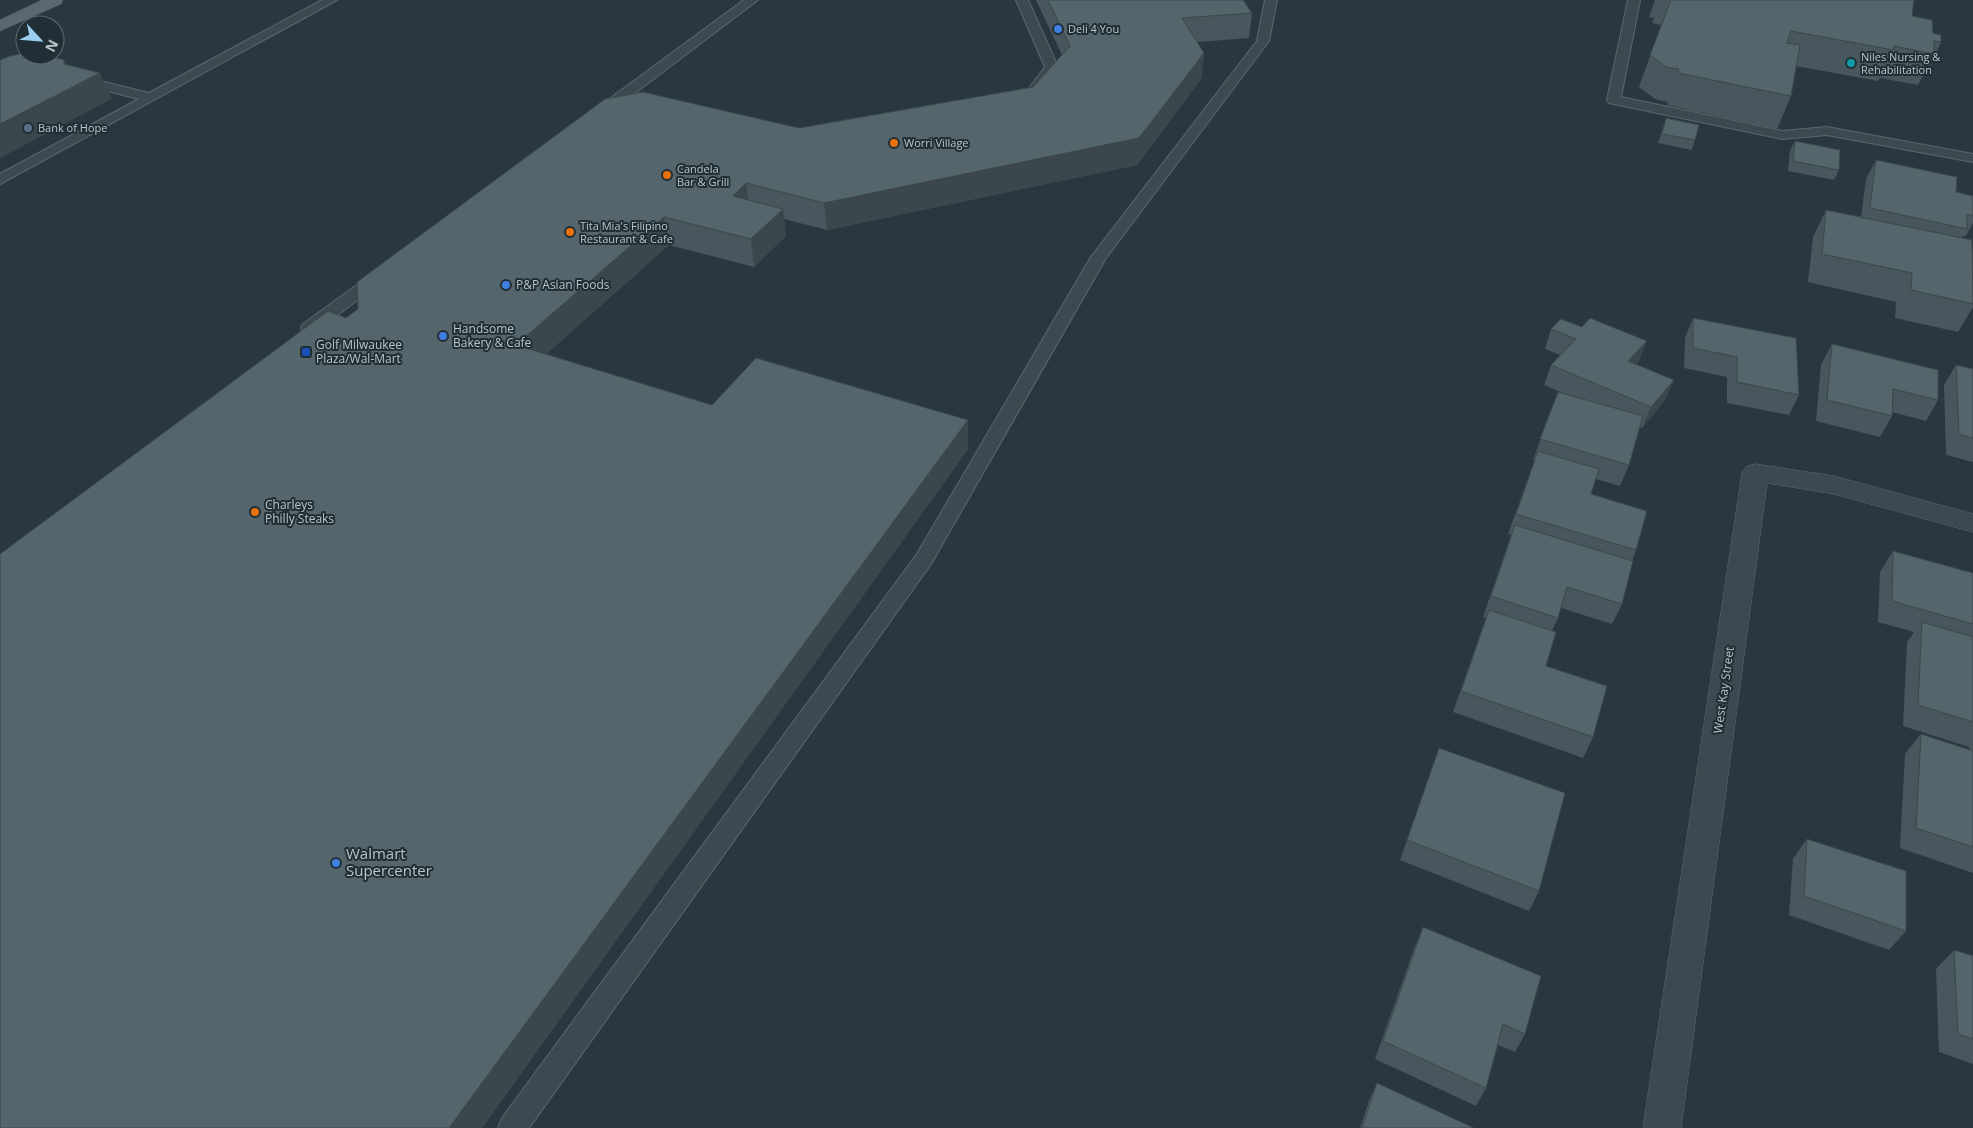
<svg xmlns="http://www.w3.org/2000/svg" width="1973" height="1128" font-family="'Open Sans',sans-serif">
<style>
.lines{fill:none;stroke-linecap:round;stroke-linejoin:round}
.lane-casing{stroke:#5b676d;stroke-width:2}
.street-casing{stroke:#5b676d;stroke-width:1}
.primary-casing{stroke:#4a555c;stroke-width:1}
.lane{fill:#3d4950;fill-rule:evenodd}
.street{fill:#3d4950;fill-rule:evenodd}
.primary{fill:#5b686f;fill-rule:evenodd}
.wall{fill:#48575d}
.shaded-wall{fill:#3b474c}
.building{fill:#54656c;stroke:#3b474c}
.shop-dot{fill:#3f7fe0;stroke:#212e35;stroke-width:2}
.culture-dot{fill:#0f9aa8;stroke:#212e35;stroke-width:2}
.service-dot{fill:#5c6f8a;stroke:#212e35;stroke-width:2}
.food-dot{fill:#e8710a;stroke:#212e35;stroke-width:2}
.transit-dot{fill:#1a4fb4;stroke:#212e35;stroke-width:2}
.labels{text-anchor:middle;stroke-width:4;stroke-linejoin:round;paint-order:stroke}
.far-poi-label{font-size:11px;fill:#bac4ca;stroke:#212e35;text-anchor:start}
.poi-label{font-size:12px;fill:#bac4ca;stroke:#212e35;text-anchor:start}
.street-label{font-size:12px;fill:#bac4ca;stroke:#212e35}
.near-poi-label{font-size:15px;fill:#bac4ca;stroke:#212e35;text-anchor:start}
</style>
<rect width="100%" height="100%" fill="#293840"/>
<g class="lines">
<g class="lane-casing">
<g id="lane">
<path d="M322,0h15l-337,184v-10l139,-75 -64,-16 -2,-3 2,-3 5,-1 69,17z"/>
<path d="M744,0h14l-151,114h-10l-2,-3 2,-3z"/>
<path d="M1016,0h12l30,67 -16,23h-10l-2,-3 15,-20z"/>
<path d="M1265,0h12l-8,41 -163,217 -175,306 -402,564h-31l4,-10 415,-564 174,-297 166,-216z"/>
<path d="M1628,0h12l-19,97 161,34 45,-4 146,27v8l-146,-27 -45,4 -173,-36 -2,-3z"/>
<path d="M378,272l6,2 2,3 -2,3 -69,52h-12l-2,-4 2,-4 69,-50z"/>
</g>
</g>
<g class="street-casing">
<path id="street" d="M1755,464l79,12 139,38v18l-139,-38 -67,-11 -86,645h-38l99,-655 4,-6z"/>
</g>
<g class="primary-casing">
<path id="primary" d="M42,0h21l-2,4 -61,27v-11z"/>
</g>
<use href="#lane" class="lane"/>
<use href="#street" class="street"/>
<use href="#primary" class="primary"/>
</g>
<g class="wall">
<path d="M1036,0h207l9,13 -3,25 -52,4 7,11 -3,26 -64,86 -310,65 -43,-11 2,17 -32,31 -85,-22 -123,109 166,51 256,44 -486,679 -136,-810 453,-190 234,-41 29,-32z"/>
<path d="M1655,0h259l-2,16 21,17 8,9 -15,32h-2l-6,11 -38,-7 -2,3 -82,-15 -5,30 -14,33 -110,-24 1,-3 -13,-3 -16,-12 22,-62 -9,-2 2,-5 -5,-1z"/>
<path d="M1666,118l29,22 -3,10 -34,-7z"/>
<path d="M1795,141l44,29 -5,10 -46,-9 2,-20z"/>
<path d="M1876,160l80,32 17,4v27l-7,13h-3l-1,2 11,18v51l-15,25 -63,-14 1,-16 -88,-20 5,-45 13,-27 35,7 5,-38z"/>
<path d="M1693,318l106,77 -10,20 -62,-12v-26l-43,-9 1,-30z"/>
<path d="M1551,329l88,32 -3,3 38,16 -9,20 -23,28 -2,-1 -11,38 -9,21 -24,-7 -5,15 45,56 -4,11 -10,43 -10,20 -51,-16 -3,10 -6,13 -6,35 47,71 -10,21 -130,-46 33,-94 -3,-1 28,-82 -3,-1 27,-74h-2l25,-68 5,1 -19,-8 7,-20 9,-10 -15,-6z"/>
<path d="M1832,344l106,56 -12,21 -34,-9v4l-12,21 -64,-16 5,-56z"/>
<path d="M1956,365l17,4v93l-27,-7 -2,-70z"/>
<path d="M1893,551l80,22v300l-73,-25 5,-94 16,-20 48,15v-2l-66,-21 4,-84 7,-10 -36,-10 2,-50z"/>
<path d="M1432,768l107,123 -10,20 -129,-51z"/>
<path d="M1807,839l99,92 -17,19 -100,-35 4,-56z"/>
<path d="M1423,927l102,107 -10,18 -17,-7 -12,43 -10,18 -101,-47 40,-113z"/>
<path d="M1954,950l19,6v108l-34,-12 -3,-83z"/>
<path d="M1377,1083l97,45h-114l9,-27z"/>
</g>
<g class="shaded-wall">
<path d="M1204,53l-3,26 -64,86 -310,65 -3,-27z"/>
<path d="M64,60l12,25 24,-12 12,26 -112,59v-34l64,-60z"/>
<path d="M746,183l4,28 -17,-15z"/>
<path d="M783,209l3,27 -32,31 -3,-28z"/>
<path d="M664,217l5,28 -145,129 -8,-29z"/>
<path d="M1647,341l-8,20 -19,21 8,-21z"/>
<path d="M1674,380l-9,20 -23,28 9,-21z"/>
<path d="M968,420v29l-486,679h-33z"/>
</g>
<g class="building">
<path d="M1048,0h195l9,13 -70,5 22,35 -65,85 -315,65 -78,-20 -13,13 50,13 -32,30 -87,-22 -148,128 196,60 44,-47 212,62 -519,708h-449v-574l328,-243 18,7 12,-9 -1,-27 248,-183 38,-7 156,36 234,-41 37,-41z"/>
<path d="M1671,0h243l-2,16 20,4 1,13 8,2v7l-7,-1v13l-40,-8 -1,4 -102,-19 -4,12 13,2 -9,51 -113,-23 1,-4 -13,-2 -16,-12z"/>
<path d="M25,53v2h20l19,5v4l36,9 -100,51v-64l10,-4z"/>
<path d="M1666,118l33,7 -4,15 -33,-6z"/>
<path d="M1795,141l45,9 -1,20 -46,-9z"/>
<path d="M1876,160l81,17 -1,15 17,4v20l-6,-2v15l-97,-21z"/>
<path d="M1826,210l146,30 1,64 -62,-14 1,-17 -90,-19z"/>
<path d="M1590,318l57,23 -19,20 46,19 -23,27 -100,-42 25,-26 -25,-10 10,-10 21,8z"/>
<path d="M1693,318l103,20 3,57 -62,-13v-25l-44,-9z"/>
<path d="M1832,344l106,26v30l-45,-11 -1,27 -65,-16z"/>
<path d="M1956,365l17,4v69l-14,-4z"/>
<path d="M1558,392l85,24 -14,49 -89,-26z"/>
<path d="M1538,451l61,18 -8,25 56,17 -11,39 -120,-36z"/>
<path d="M1515,525l118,36 -11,43 -55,-17 -9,31 -67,-22z"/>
<path d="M1893,551l80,22v51l-81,-23z"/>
<path d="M1489,610l67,22 -10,34 61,20 -14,51 -132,-46z"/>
<path d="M1922,622l51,15v85l-55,-17z"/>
<path d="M1921,734l52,17v96l-57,-19z"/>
<path d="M1439,748l126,45 -26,98 -132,-51z"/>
<path d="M1807,839l99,32v60l-102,-35z"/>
<path d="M1423,927l118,49 -16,58 -22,-10 -17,64 -103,-47z"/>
<path d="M1954,950l19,6v83l-15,-5z"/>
<path d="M1377,1083l97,45h-112z"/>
</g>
<g class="shop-dot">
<circle cx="1058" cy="29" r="5"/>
<circle cx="506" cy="285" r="5"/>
<circle cx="443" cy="336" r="5"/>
<circle cx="336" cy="863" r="5"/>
</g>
<circle class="culture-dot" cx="1851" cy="63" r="5"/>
<circle class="service-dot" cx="28" cy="128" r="5"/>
<g class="food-dot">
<circle cx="894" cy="143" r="5"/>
<circle cx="667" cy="175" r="5"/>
<circle cx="570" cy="232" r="5"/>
<circle cx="255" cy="512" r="5"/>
</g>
<rect class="transit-dot" x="301" y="347" width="10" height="10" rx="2.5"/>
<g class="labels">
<g class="far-poi-label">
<text x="1068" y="33">Deli 4 You</text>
<text x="1861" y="61">Niles Nursing &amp;<tspan x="1861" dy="13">Rehabilitation</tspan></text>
<text x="38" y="132">Bank of Hope</text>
<text x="904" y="147">Worri Village</text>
<text x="677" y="173">Candela<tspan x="677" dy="13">Bar &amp; Grill</tspan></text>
<text x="580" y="230">Tita Mia's Filipino<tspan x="580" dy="13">Restaurant &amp; Cafe</tspan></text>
</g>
<g class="poi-label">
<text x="516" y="289">P&amp;P Asian Foods</text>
<text x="453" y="333">Handsome<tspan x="453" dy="14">Bakery &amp; Cafe</tspan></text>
<text x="316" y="349">Golf Milwaukee<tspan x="316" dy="14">Plaza/Wal-Mart</tspan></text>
<text x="265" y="509">Charleys<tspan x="265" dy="14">Philly Steaks</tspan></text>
</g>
<g class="street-label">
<text transform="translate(1724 690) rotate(-82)" y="4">West Kay Street</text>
</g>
<g class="near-poi-label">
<text x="346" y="859">Walmart<tspan x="346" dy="17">Supercenter</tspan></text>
</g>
</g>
<g transform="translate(40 40) rotate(116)"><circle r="24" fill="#212e35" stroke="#5e6a71"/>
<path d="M0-4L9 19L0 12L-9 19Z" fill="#99ceef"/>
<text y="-8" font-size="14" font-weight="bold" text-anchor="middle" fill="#bac4ca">N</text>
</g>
</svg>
